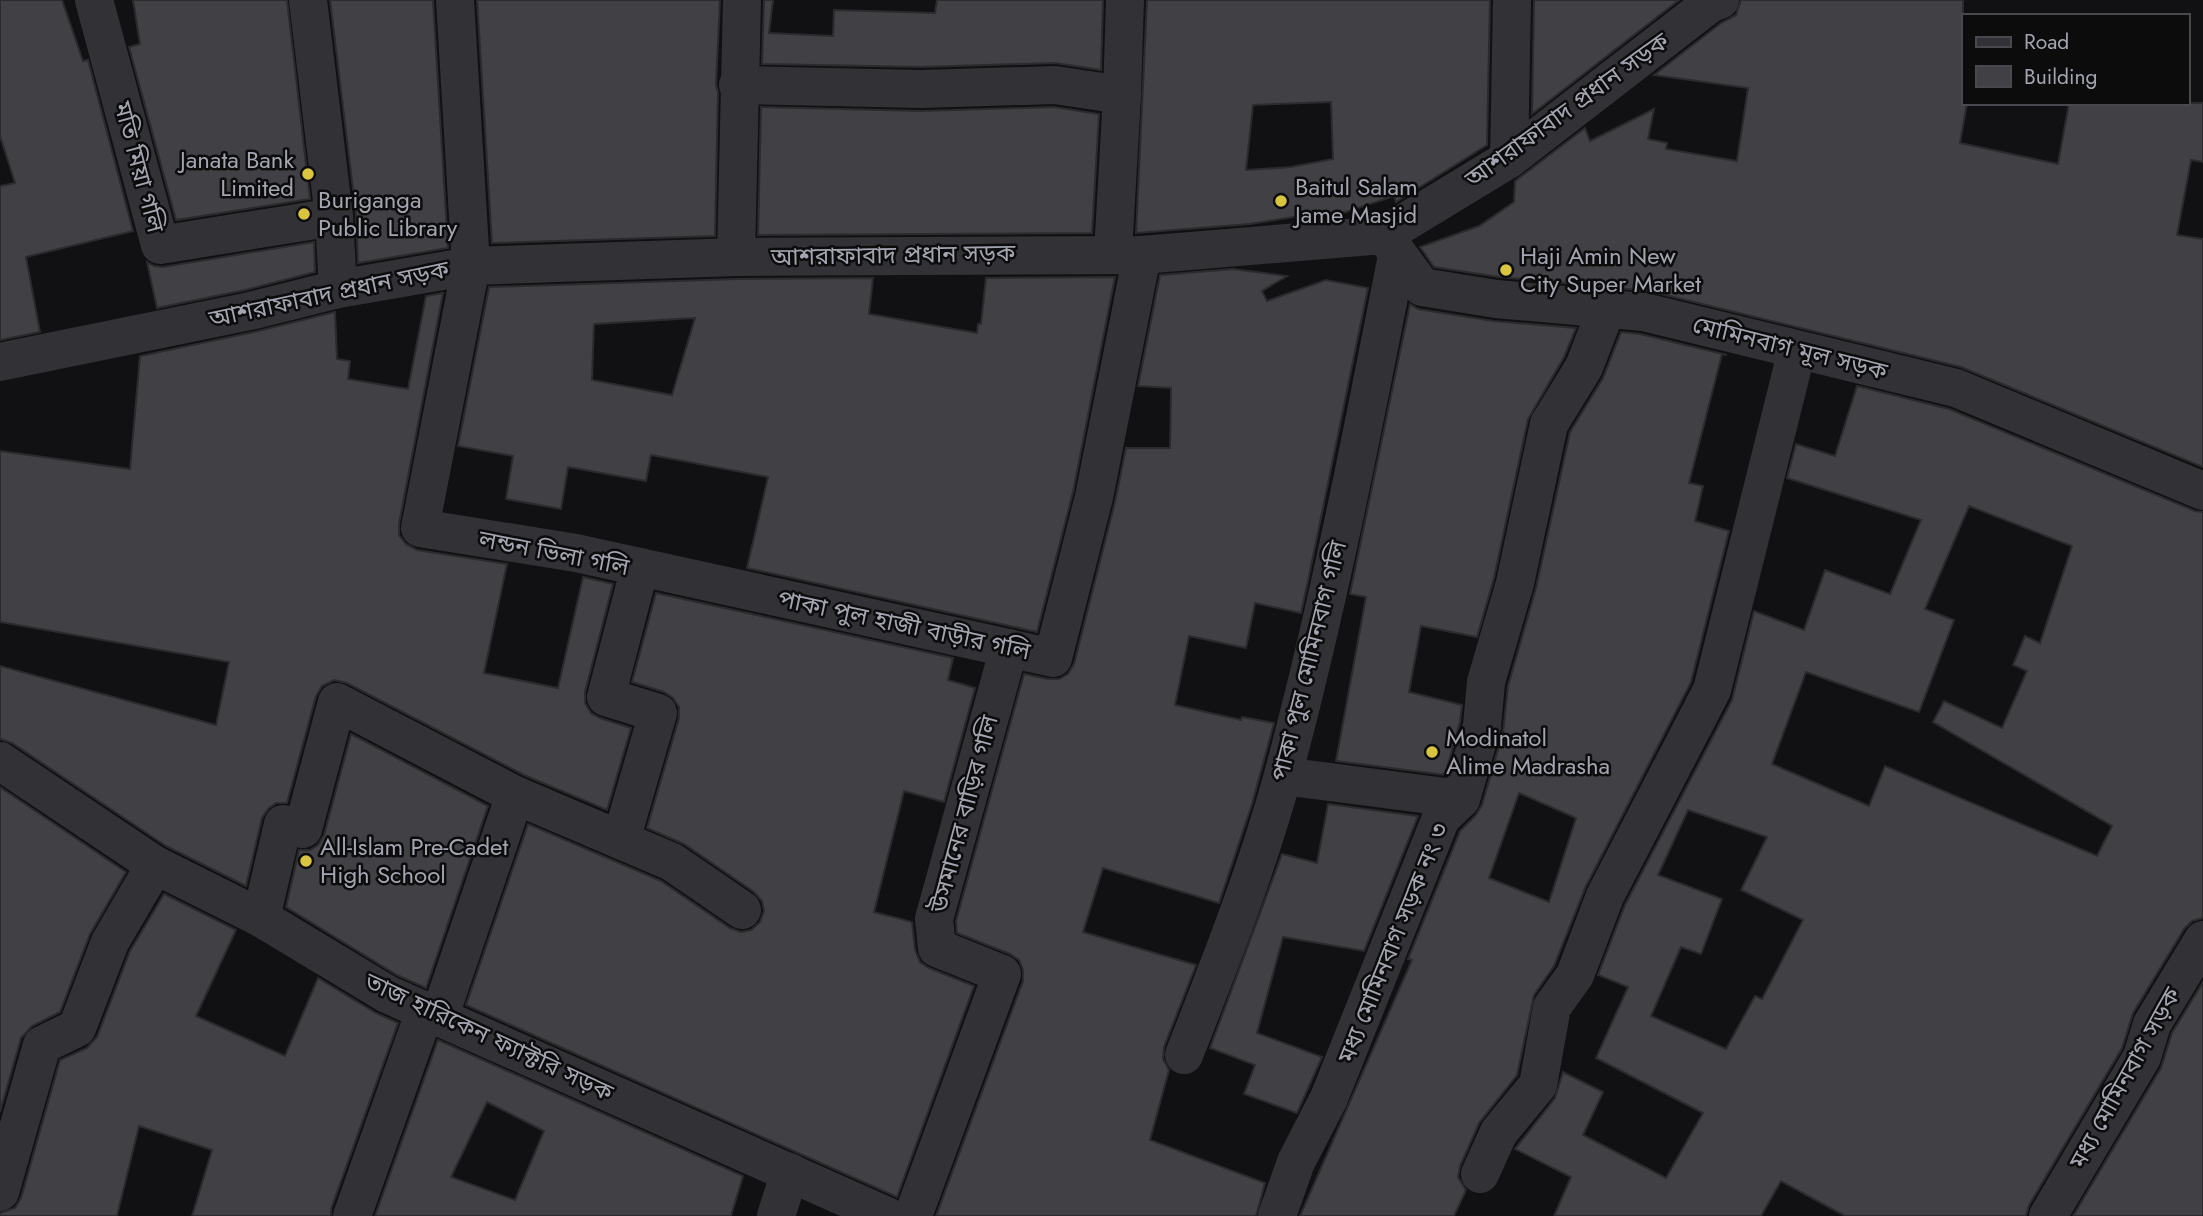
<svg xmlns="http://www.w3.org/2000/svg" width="2203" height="1216" font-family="Jost,'Noto Sans Bengali',sans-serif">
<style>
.building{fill:#404045;stroke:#2b2b2d;stroke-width:2;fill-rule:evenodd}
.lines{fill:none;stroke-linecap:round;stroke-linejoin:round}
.minor{stroke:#323236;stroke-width:38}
.tertiary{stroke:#323236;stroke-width:38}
.poi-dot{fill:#dac540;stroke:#0c0c0d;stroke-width:2.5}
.labels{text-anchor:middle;stroke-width:5;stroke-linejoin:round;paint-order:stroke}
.street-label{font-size:24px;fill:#a3a5b1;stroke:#0c0c0d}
.poi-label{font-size:24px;fill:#a3a5b1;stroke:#0c0c0d;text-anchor:start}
</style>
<rect width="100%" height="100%" fill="#111012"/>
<g class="building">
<path d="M0,0h62l21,61 5,-1 45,171 -107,26 14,75 -40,8v-154l15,-3 -15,-47z"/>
<path d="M133,0h154l23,199 -134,21 -47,-173 11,-3z"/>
<path d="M330,0h103l15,248 -90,15 -2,-49z"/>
<path d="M477,0h243l-4,85 2,7 -3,144 -223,7z"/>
<path d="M764,0h9l-4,33 64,3 1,-26 101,3 2,-13h166l-2,70 -46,-7 -134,4 -159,-3z"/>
<path d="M1147,0h343l-3,145 -91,57 -2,-6 -48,16 -41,3 -55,9 -114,9zM1331,102l2,57 -42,8 -45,3 7,-65z"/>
<path d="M1534,0h145l-147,114z"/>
<path d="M1741,0h222v103h4l-7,40 98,21 11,-61h134v59l-12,-2 -14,75 26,4v228l-242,-100 -312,-76 -150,-14 -65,-10 -14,-20 59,-21 35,-24 1,-21 70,-53 5,13 64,-32 -6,30 19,4 -1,6 71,12 11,-73 -94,-13 67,-52 15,-8z"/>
<path d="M761,107l161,4 132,-4 45,7 -7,119 -334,2z"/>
<path d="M314,242l1,30 -70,18 -88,18 -10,-46 7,4 9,1z"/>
<path d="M1233,269l54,7 -25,15 5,10 59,-21 42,8 -59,288 -8,37 -46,-10 -9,45 -57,-12 -14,69 66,15 1,-3 32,6 -22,81 -33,99 -116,-35 -20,64 113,33 -32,82 -1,12 6,11 -19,70 115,43 -9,33h-320l87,-235v-11l-4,-10 -9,-6 -53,-21 -1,-12 68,-247 24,5h11l9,-5 6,-10 41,-162 11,-54h44l1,-60 -33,-2 22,-111z"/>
<path d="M1115,277l-42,215 -36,140 -290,-64 21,-91 -117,-22 -5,26 -78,-14 -7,42 -55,-10 7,-43 -55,-10 31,-159 247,-8 137,-1 -4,36 108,19 1,-9h3l5,-46zM695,318l-23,77 -80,-15 2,-56z"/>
<path d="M443,293l-44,231v11l7,9 11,6 90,14 -23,109 74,15 25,-111 30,7 -28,108v11l6,10 9,5 31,10 -24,82 -83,-35 -177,-92 -13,-3 -12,6 -6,10 -29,107h-11l-8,6 -6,9 -16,68 -80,-40 -154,-103 -12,-4v-73l216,59 13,-63 -229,-40v-171l130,18 10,-113 114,-24 81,-20 2,47 13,2 -2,18 60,10 18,-93z"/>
<path d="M1410,304l8,5 75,12 83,7 -12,29 -36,62 -34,159 -17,59 -56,-11 -12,66 53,13 -2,17 -15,53 -109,-14 30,-164 -16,-3z"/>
<path d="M1621,332l19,2 87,21 -5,-1 -33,129 14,3 -8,35 34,10 -38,151 -105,204 -32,80 -20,29 -17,80 -38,48 -19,43 -2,11 8,13 -12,26h-154l112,-256 -4,-1 52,-128 16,-16 6,-10 21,-73 5,-46 28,-98 34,-156 33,-54zM1519,793l57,25 -27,84 -60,-24z"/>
<path d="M1857,386l92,23 246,102 8,1v406l-11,3 -8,8 -51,84 -11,35 -93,157 -3,11h-181l-64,-35 -20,35h-207l17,-39 -56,-28 40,-51 8,-26 40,20 -20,43 83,43 37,-65 -107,-55 32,-71 -30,-12 27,-70 107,-205 22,-89 50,19 21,-60 65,24 31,-74 -134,-42 9,-34 39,12zM1969,506l103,40 -32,97 -15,-7 -12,29 14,6 -25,57 -58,-27 -11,21 179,104 -15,30 -212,-90 -16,40 -97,-42 34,-92 113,40 35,-92 -29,-11zM1688,810l79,27 -26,53 62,30 -41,79 -7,-3 -29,53 -75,-33 30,-69 20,7 21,-55 -64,-24z"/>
<path d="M656,593l297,65 -5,22 27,8 -31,114 -40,-11 -30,121 38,10 3,28 5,12 9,6 45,18 -77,211 -431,-192 62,-181 133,57 69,47 11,4 10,-2 9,-8 4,-11 -2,-10 -8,-9 -70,-48 -37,-16 32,-110v-11l-6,-9 -9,-6 -32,-10z"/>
<path d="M351,734l137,72 -62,182 -29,-13 -111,-68 13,-57h11l8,-5 6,-10z"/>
<path d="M0,787l126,85 -36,62 -30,78 -28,14 -11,12 -21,74z"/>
<path d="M1328,804l90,12 -54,135 -81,-14 -26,96 65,24 -25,56 -53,-19 11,-29 -45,-17 72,-194 35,9z"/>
<path d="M164,894l72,36 -40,86 89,40 33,-78 58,35 22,10 -67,186v7h-139l20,-66 -73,-24 -22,90h-117v-3l15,-5 6,-10 39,-138 27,-12 10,-11 33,-86z"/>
<path d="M2203,982v234h-130l88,-148 11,-35z"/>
<path d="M438,1040l305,136 -12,40h-356zM487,1102l57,29 -29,69 -64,-23z"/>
</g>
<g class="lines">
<g class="minor">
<path d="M94,0l66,245 174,-28"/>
<path d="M308,0l26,217 4,72"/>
<path d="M455,0l16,266 -51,262 156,25 64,14 -34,130 52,16 -37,127"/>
<path d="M738,85l183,4 134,-4 67,10"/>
<path d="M1509,159l3,-159"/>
<path d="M1384,235l38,52 74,12 148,13 312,76 247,103"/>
<path d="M1113,253l9,-158 3,-95"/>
<path d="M736,257l6,-257"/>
<path d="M640,567l413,91 41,-161 48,-242"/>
<path d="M0,761l155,104 106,53 126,76 500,222"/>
<path d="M1283,776l178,23"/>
<path d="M261,918l22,-94 20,5 34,-127 178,93"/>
<path d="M439,1018l76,-223 157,67 70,48"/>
<path d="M1184,1055c36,-92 73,-185 99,-280 46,-171 80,-346 114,-519"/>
<path d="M1480,1174l19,-42 39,-47 14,-78 23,-32 30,-79 107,-206 85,-340"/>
<path d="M0,1192l42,-147 35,-17 33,-86 45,-77"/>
<path d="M352,1216l73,-205"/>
<path d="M776,1216l14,-44"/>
<path d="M913,1216l89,-242 -65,-26 -3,-29 75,-271"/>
<path d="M1277,1216l19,-54 33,-64 112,-280 20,-19 21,-73 4,-44 29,-99 34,-159 35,-57 22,-57"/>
<path d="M2048,1216l94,-159 10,-33 51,-84"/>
</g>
<path class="tertiary" d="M0,362l250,-51 88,-22 133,-23 265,-9 406,-2 242,-20 125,-76 202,-156 9,-3"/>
</g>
<g class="poi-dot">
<circle cx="308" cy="174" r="7"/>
<circle cx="1281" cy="201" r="7"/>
<circle cx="304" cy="214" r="7"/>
<circle cx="1506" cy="270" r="7"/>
<circle cx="1432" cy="752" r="7"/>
<circle cx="306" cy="861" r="7"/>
</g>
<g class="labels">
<g class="street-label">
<text transform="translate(1567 110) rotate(-36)" y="8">আশরাফাবাদ প্রধান সড়ক</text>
<text transform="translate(139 167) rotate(75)" y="8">মতি মিয়া গলি</text>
<text transform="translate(893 255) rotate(-1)" y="8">আশরাফাবাদ প্রধান সড়ক</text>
<text transform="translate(329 294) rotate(-12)" y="8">আশরাফাবাদ প্রধান সড়ক</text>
<text transform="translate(1790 348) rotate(14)" y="8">মোমিনবাগ মূল সড়ক</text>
<text transform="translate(554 553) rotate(11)" y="8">লন্ডন ভিলা গলি</text>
<text transform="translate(904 625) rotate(12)" y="8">পাকা পুল হাজী বাড়ীর গলি</text>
<text transform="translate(1309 661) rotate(-76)" y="8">পাকা পুল মোমিনবাগ গলি</text>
<text transform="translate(964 814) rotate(-75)" y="8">উসমানের বাড়ির গলি</text>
<text transform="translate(1393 943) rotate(-68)" y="8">মধ্য মোমিনবাগ সড়ক নং ৩</text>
<text transform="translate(489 1037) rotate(25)" y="8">তাজ হারিকেন ফ্যাক্টরি সড়ক</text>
<text transform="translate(2125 1078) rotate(-61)" y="8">মধ্য মোমিনবাগ সড়ক</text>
</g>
<g class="poi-label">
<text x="294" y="168" text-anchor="end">Janata Bank<tspan x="294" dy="28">Limited</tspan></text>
<text x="1295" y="195">Baitul Salam<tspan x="1295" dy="28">Jame Masjid</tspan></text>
<text x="318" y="208">Buriganga<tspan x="318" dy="28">Public Library</tspan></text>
<text x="1520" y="264">Haji Amin New<tspan x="1520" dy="28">City Super Market</tspan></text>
<text x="1446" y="746">Modinatol<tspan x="1446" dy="28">Alime Madrasha</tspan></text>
<text x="320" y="855">All-Islam Pre-Cadet<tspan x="320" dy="28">High School</tspan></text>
</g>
</g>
<rect x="1962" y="14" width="228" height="91" fill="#0c0c0d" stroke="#48494f" stroke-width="2"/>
<rect x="1976" y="37" width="35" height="10" fill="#323236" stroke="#48494f" stroke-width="2"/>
<text x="2024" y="49" font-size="21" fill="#a3a5b1">Road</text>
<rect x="1976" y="66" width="35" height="21" fill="#404045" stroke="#48494f" stroke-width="2"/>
<text x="2024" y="84" font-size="21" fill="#a3a5b1">Building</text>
</svg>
